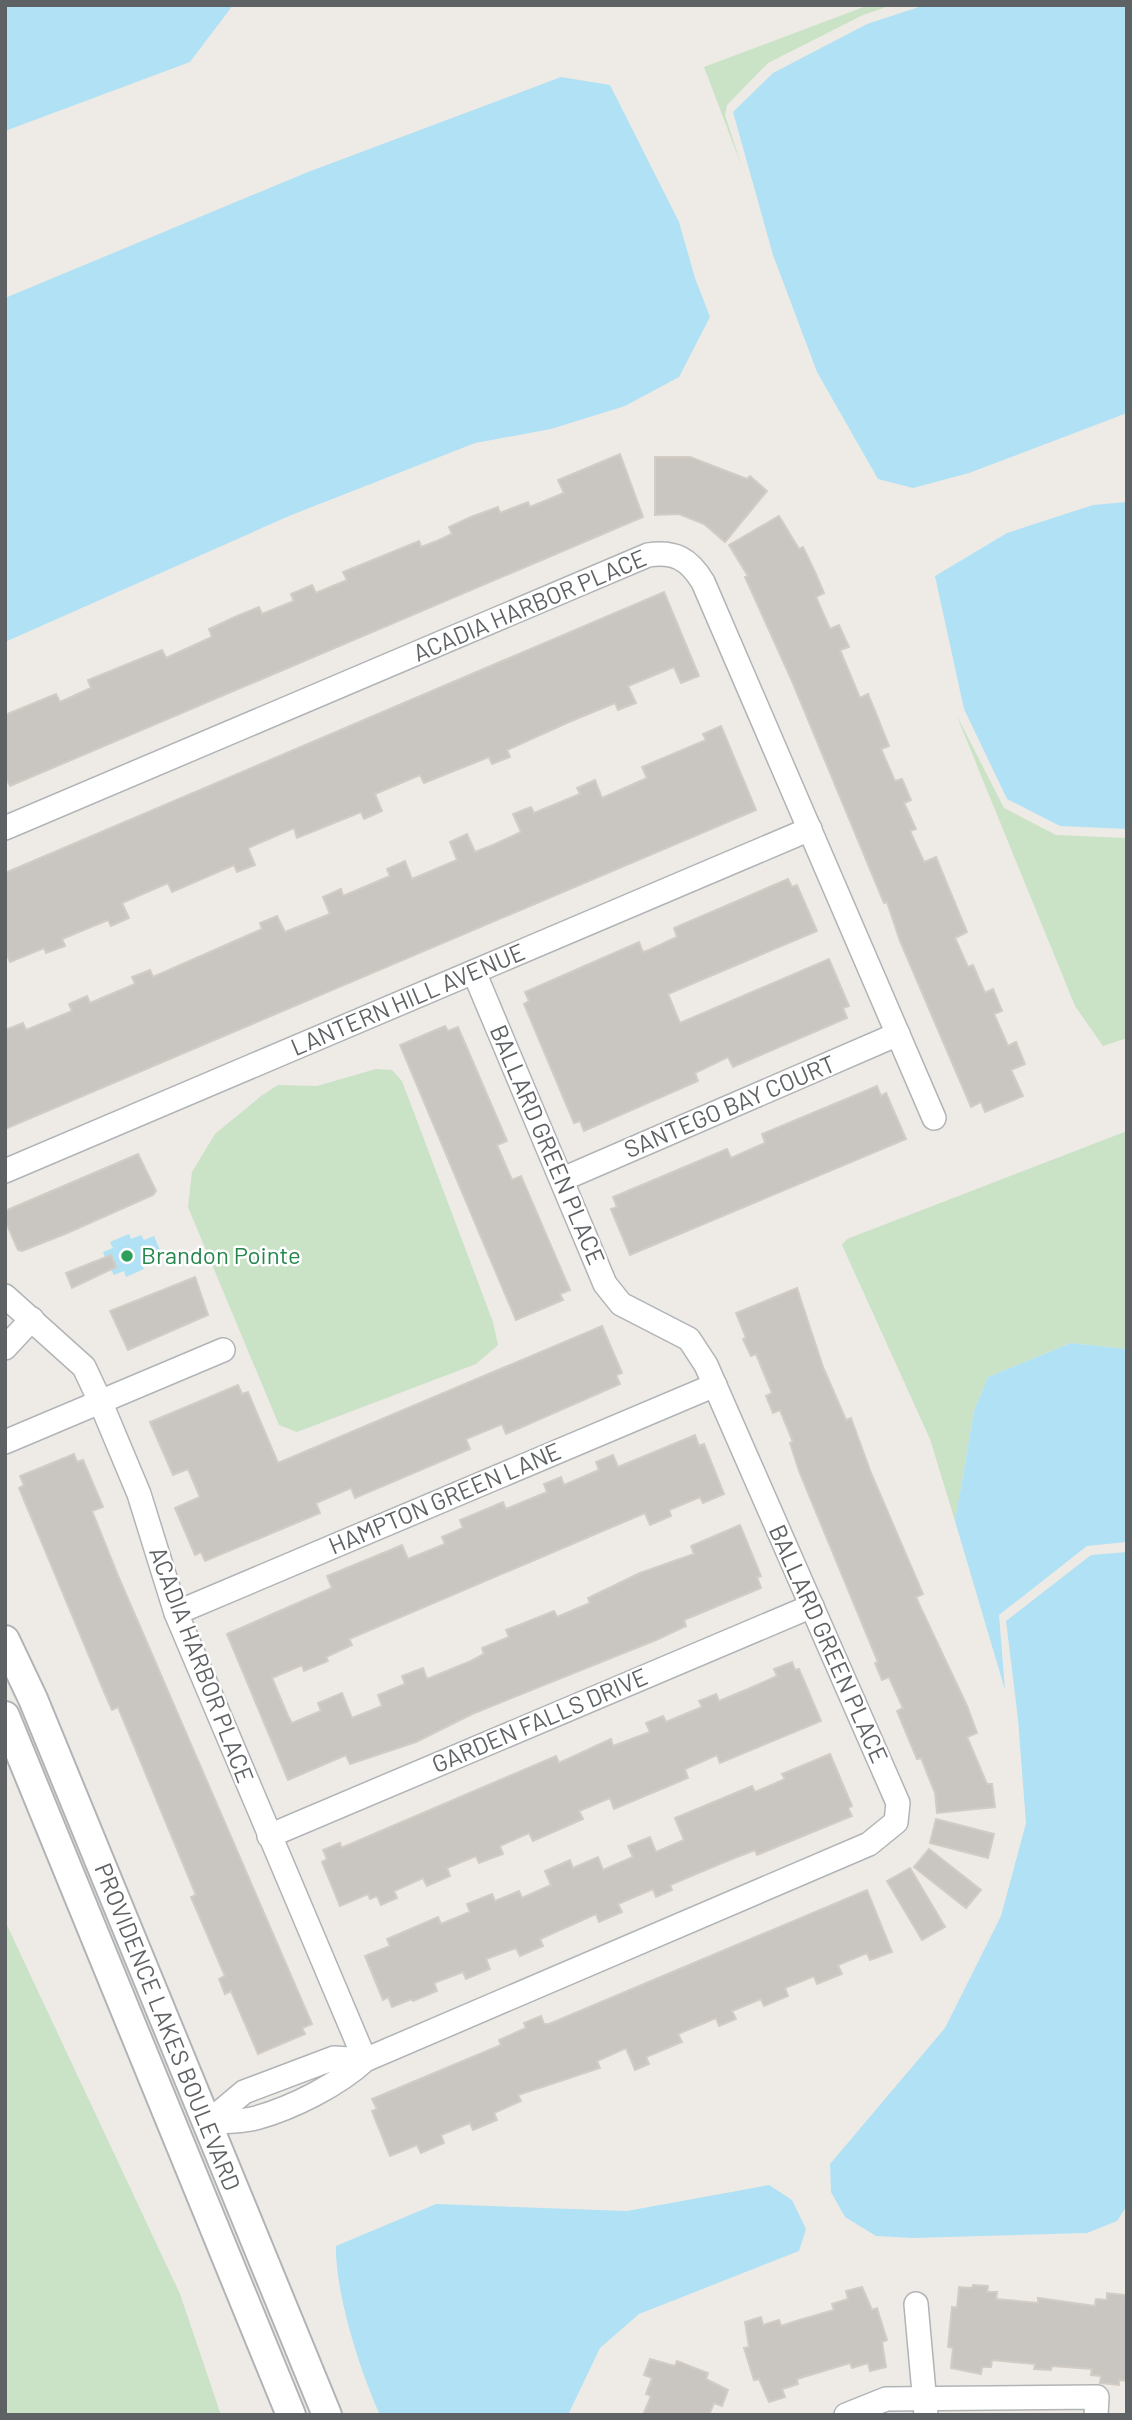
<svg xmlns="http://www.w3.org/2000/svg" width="1132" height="2420" font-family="Barlow,sans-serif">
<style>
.green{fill:#cae2c6}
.water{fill:#b0e1f4}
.building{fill:#c9c6c2;stroke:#d2ccc5;stroke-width:2}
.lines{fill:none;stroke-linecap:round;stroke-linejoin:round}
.minor-casing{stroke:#b1b4b6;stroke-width:26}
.tertiary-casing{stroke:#b1b4b6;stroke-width:32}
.minor{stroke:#fff;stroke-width:23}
.tertiary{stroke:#fff;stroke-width:28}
.leisure-dot{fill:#2e9e5b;stroke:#fff;stroke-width:2.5}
.labels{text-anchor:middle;stroke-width:5;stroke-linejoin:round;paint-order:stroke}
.street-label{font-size:24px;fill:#5e6264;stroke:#fff}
.leisure-label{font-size:24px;fill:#27864d;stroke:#fff;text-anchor:start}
</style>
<rect width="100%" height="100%" fill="#eeebe6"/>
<g class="green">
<path d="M869,5h23l-29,10 -95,48 -41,42 -2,10 17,52 -38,-100z"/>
<path d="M956,714l48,94 52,27 71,3v200l-24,8 -28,-40z"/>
<path d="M376,1069l16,1 10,11 91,241 5,23 -22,19 -179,68 -18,-7 -91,-218 4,-35 23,-38 46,-38 17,-11 39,1z"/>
<path d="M1127,1131v218l-56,-6 -83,34 -14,34 -19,110 -25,-82 -88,-194 5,-6z"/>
<path d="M5,1921l175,373 41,121h-216z"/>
</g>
<g class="water">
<path d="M5,5h228l-43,57 -185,69z"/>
<path d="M925,5h202v408l-158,60 -56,15 -35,-9 -61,-107 -44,-117 -40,-143 40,-39 94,-49z"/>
<path d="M561,77l49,8 69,137 16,56 15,39 -31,60 -54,29 -74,23 -76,14 -186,73 -284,126v-344l303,-126z"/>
<path d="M1127,502v327l-67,-3 -53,-27 -43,-90 -29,-133 72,-43 86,-28z"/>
<path d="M129,1234l2,5 10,-4 3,5 10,-4 6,14 -11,4 2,5 -10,4 3,6 -18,8 -2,-6 -10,4 -3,-5 -10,4 4,-16 -2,-6 10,-4 -3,-6z"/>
<path d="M1071,1343l56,6v193l-40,4 -88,69 6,75 -50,-169 19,-110 14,-34z"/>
<path d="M1127,1552v654l-10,15 -30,12 -175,5 -36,-2 -31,-19 -14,-25 -1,-28 115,-136 56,-112 25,-93 -8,-104 -12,-98 85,-66z"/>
<path d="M769,2185l23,15 14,29 -7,22 -160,63 -39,34 -32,67h-188c-20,-44 -45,-122 -44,-169l100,-42 191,7z"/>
</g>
<g class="building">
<path d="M620,454l23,63 -633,269 -5,-10v-61l51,-21 4,8 31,-14 -3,-8 74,-30 4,8 46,-21 -3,-8 28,-13 22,-9 3,7 32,-13 -3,-7 21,-9 4,8 31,-13 -4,-8 76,-31 2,6 16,-6 15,-7 -3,-7 22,-10 27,-10 2,6 28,-11 2,5 34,-14 -6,-13z"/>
<path d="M655,457h35l57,22 3,-3 17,15 -42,51 -21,-18 -25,-10 -24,1z"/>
<path d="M779,516l20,33 4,-2 12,25 9,21 -8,4 14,32 9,-4 10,22 -9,3 20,48 8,-4 9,22 12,30 -8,3 14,32 7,-2 9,21 -7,3 12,26 -6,2 14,31 12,-5 31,75 -12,6 13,29 5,-2 12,28 8,-4 9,22 -8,3 14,32 8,-4 9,22 -14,6 12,26 -38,16 -4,-10 -10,5 -71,-166 -13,-39 -3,1 -92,-222 -47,-104 3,-1 -19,-31z"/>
<path d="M664,592l35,84 -18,7 -7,-16 -46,19 8,17 -18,7 -3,-7 -46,19 -62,28 3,7 -18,7 -3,-7 -65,26 -4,-8 -45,19 7,17 -18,8 -3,-7 -64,26 -3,-10 -46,20 7,17 -18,7 -3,-7 -62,27 -4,-9 -46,20 7,15 -18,8 -3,-6 -46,19 3,7 -19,7 -2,-5 -34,14 -5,-11v-78z"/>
<path d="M721,726l35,84 -751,319v-99l18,-7 3,7 46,-19 -3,-7 18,-8 3,7 45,-19 -3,-7 18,-7 3,7 109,-48 -2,-6 17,-7 8,16 45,-18 -7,-17 18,-8 2,7 47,-20 -3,-7 18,-8 7,18 45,-19 -7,-18 17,-8 8,18 18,-7 28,-13 -8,-18 18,-7 3,6 46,-19 -3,-6 18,-8 7,18 45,-20 -5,-11 64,-27 -3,-6z"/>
<path d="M788,879l4,8 5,-2 20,46 -149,63 12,29 149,-64 20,47 -6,2 4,10 -114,49 -5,-10 -33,16 3,8 -114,50 -4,-10 -6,2 -50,-119 5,-3 -4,-9 114,-50 4,10 6,-2 28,-13 -3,-9z"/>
<path d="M445,1026l3,5 10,-4 49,114 -10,4 15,35 9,-4 49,114 -10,4 3,6 -47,20 -116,-275z"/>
<path d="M877,1086l4,10 5,-3 20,46 -276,116 -19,-46 6,-2 -4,-10 114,-48 4,9 34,-15 -3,-9z"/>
<path d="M138,1154l18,37 -3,4 -88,39 -43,17 -4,-1 -13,-30v-9z"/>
<path d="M111,1255l5,12 -44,21 -6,-15z"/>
<path d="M195,1277l13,38 -80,35 -18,-39z"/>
<path d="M797,1288l26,79 23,53 5,-2 20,55 52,121 -7,3 3,7 48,102 10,27 -10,4 20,47h5l3,23 -58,6 -2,-20 -14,-35 -4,1 -20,-48 6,-3 -14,-31 -7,3 -7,-17 3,-1 -79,-191 -9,-28 3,-1 -13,-32 -7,3 -7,-17 6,-3 -16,-39 -5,2 -8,-17 3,-1 -10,-25z"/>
<path d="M602,1326l20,47 -6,2 4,9 -114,50 -4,-10 -36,15 4,10 -115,49 -4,-10 -35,15 4,10 -115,48 -4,-9 -6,3 -20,-47 25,-11 -12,-28 -15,6 -23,-53 88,-37 4,9 6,-2 30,71z"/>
<path d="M695,1435l4,11 5,-2 20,50 -21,9 -3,-6 -31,13 2,6 -21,9 -5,-12 -296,126 3,6 -26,12 2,4 -24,10 -2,-6 -30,13 16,38 4,7 29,-12 -3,-8 24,-10 10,25 30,-12 -4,-11 27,-11 -3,-8 21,-8 4,11 44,-18 13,-7 -2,-6 27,-11 -3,-7 48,-19 3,6 33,-14 -2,-5 52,-25 54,-19 -3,-8 49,-21 21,51 -4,1 4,11 -77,32 2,6 -30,14 -184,74 -56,28 -66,22 -4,-9 -58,25 -61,-146 105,-46 -5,-12 61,-25 14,-6 6,14 37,-15 -3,-7 21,-9 -3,-8 43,-18 3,7 41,-17 -3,-8 17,-7 3,8 35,-15 -3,-8 17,-7 5,12z"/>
<path d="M74,1454l3,8 6,-2 20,47 -11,4 27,67 193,446 -10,4 3,6 -47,20 -27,-63 -6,3 -6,-15 6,-3 -34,-79 5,-2 -78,-188 -6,3 -7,-16 -86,-206 5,-3 -4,-9z"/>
<path d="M792,1662l3,8 4,-1 22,52 -101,42 -3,-8 -32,14 3,9 -74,31 -4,-11 -31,13 4,8 -50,22 -4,-8 -29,13 3,8 -24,9 -3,-7 -29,12 3,8 -23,10 -4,-8 -29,13 3,7 -16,7 -4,-9 -7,3 -2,-5 -28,12 -18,-44 5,-3 -4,-9 17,-7 1,5 215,-92 3,7 52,-24 2,7 37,-14 -4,-9 17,-7 3,6 36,-15 -3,-6 17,-7 3,7 29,-12 29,-13 -3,-7z"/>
<path d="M830,1754l22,52 -4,2 4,8 -95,39 -2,-5 -33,13 -52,22 2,5 -16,7 -3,-8 -35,15 4,8 -23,10 -3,-8 -56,25 3,7 -23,10 -4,-8 -30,11 4,10 -24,10 -3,-7 -29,11 3,8 -24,10 -1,-2 -20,8 -4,-10 -5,3 -18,-44 25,-10 -3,-7 51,-22 3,7 29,-12 -3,-8 25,-10 3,7 24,-10 3,7 29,-13 -6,-14 25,-11 3,8 25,-11 5,13 30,-13 -5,-11 22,-9 6,15 28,-12 -9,-22 77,-32 3,6 30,-13 -3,-5z"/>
<path d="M936,1819l58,15 -6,24 -58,-15z"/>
<path d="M929,1849l52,41 -15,18 -52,-41z"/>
<path d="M910,1868l35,59 -23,13 -35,-59z"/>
<path d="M867,1890l25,62 -22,8 -3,-7 -29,12 4,9 -25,10 -3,-8 -29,12 3,8 -24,10 -3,-7 -29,12 4,8 -17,7 -3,-8 -38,16 4,8 -36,15 3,7 -14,6 -9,-22 -29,13 3,7 -82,27 3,6 -27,12 3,7 -24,10 -3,-7 -29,12 3,8 -23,10 -4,-8 -27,11 -18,-45 5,-2 -5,-10 129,-54 -2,-5 27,-12 -2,-5 17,-7 3,8h5z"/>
<path d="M973,2285l15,1 -1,6h10l-1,7 42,4v-5l57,8 1,-7 11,1v-7l17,2 3,3v83l-8,-1v5l-19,-2 1,-7 -10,-1 1,-6 -40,-3 -1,4 -17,-1 1,-5 -43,-4 -1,7h-9l-1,7 -30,-6 2,-20 -5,-1 4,-40 5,1 2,-21 13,1z"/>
<path d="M862,2287l10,23 5,-2 10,32 -5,2 4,25 -16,4 -2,-8 -16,5 -2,-5 -53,16 1,5 -16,5 3,8 -16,5 -10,-23 -5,1 -10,-32 5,-1 -4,-25 16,-5 2,8 16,-5 2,6 15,-5 38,-11 -2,-6 16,-5 -2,-8z"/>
<path d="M650,2359l25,7 2,-5 31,12 -2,6 22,11 -6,16 -8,-3 -5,12h-66l8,-19 -5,-2 6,-16 -8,-3z"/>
</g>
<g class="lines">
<g class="minor-casing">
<g id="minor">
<path d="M5,828l643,-273c27,-4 41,4 55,27l231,536"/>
<path d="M5,1171l805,-342"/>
<path d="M563,1179l335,-145"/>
<path d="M5,1296l79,71 16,34 39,93 37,119 189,447"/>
<path d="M5,1348l27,-29"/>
<path d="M5,1442l218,-92"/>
<path d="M176,1613l539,-228"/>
<path d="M269,1836l543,-230"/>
<path d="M365,2060l-31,-2 -90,34 -37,31c16,-2 34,-1 49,-5 36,-10 82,-33 109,-58l504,-216 27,-22 2,-19 -192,-438 -17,-26 -68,-35 -16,-20 -131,-312"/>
<path d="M916,2304l10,111"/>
<path d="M846,2415l40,-16 211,-2 -1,18"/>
</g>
</g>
<g class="tertiary-casing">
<g id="tertiary">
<path d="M5,1640l28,59 294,716"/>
<path d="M5,1716l286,699"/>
</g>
</g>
<use href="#minor" class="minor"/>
<use href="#tertiary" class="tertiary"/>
</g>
<circle class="leisure-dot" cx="127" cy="1256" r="7"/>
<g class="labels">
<g class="street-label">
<text transform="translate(530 606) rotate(-23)" y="8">ACADIA HARBOR PLACE</text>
<text transform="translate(408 1000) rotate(-23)" y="8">LANTERN HILL AVENUE</text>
<text transform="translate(730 1107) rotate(-23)" y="8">SANTEGO BAY COURT</text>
<text transform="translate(547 1145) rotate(67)" y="8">BALLARD GREEN PLACE</text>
<text transform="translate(445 1499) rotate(-23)" y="8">HAMPTON GREEN LANE</text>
<text transform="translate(828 1644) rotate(66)" y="8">BALLARD GREEN PLACE</text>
<text transform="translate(201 1665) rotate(69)" y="8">ACADIA HARBOR PLACE</text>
<text transform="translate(540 1721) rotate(-23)" y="8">GARDEN FALLS DRIVE</text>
<text transform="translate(167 2027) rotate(68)" y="8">PROVIDENCE LAKES BOULEVARD</text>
</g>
<g class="leisure-label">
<text x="141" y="1264">Brandon Pointe</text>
</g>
</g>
<rect width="1132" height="2420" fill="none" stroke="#5e6264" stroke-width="14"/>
</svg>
